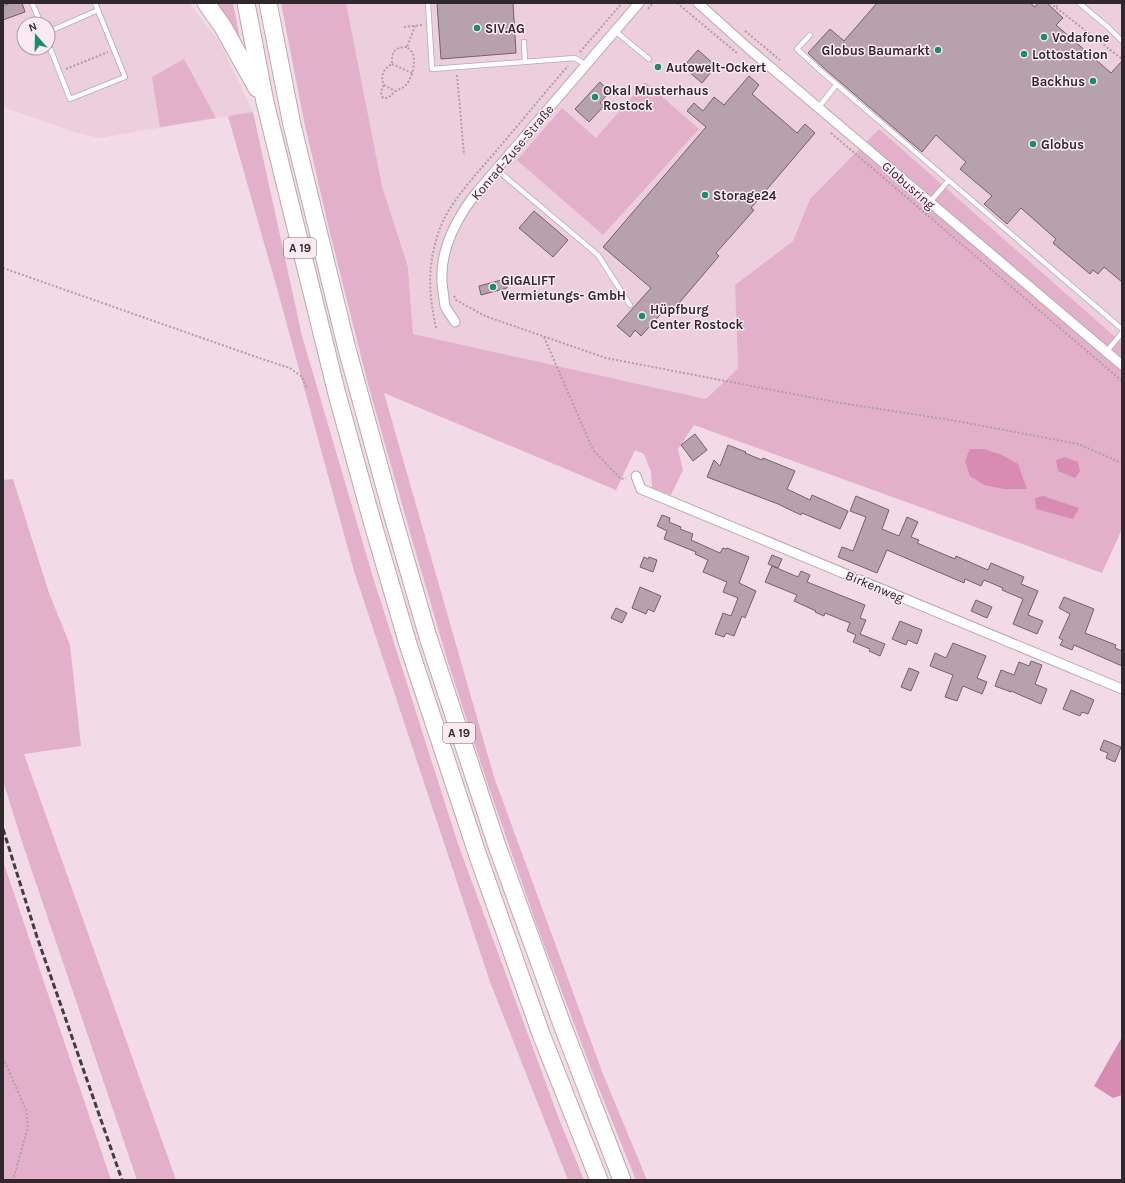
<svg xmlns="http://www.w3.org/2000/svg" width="1125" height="1183" font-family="Karla,sans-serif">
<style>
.built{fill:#eccedc;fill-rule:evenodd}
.green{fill:#e3b0c9}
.water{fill:#d88cb3}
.building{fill:#b7a2ab;stroke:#74616a}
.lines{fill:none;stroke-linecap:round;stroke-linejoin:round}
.lane-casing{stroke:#bca7b0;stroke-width:6}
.street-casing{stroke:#bca7b0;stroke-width:11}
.highway-casing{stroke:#bca7b0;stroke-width:19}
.path{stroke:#b09ea7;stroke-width:2;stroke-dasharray:2 2;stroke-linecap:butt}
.lane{stroke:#fff;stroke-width:4.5}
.street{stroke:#fff;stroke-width:9}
.highway{stroke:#fff;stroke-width:17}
.rail{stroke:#443b3f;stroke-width:3;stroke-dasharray:6 3;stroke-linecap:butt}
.poi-dot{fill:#1d8c6c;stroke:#fceaf2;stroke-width:1.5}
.labels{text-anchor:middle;stroke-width:3;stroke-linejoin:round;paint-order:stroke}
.shield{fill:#fceaf2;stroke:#6d6267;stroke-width:1}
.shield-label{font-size:12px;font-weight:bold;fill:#30282c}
.poi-label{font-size:13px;font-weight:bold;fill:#30282c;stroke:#fceaf2;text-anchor:start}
.street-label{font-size:13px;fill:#30282c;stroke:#fceaf2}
</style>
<rect width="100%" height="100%" fill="#f2dbe6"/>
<g class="built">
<path d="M3,3h186l30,38 34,71 -154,26 -22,-5 -74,-26zM24,24h24v24h-24z"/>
<path d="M346,3h776v340l-243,-214 -69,70 -17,42 -58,44 3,83 -16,14 -16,17 -293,-65 -5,-67 -26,-81z"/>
</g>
<g class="green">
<path d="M212,3h21l8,41z"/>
<path d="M281,3h65l36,183 26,81 5,67 293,65 32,-31 -3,-83 58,-44 17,-42 69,-70 243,214v186l-20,44 -408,-148 -16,24 5,21 -12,25 -19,-7 -1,-16 -7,-18 -9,-4 -19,40 -232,-97 110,384 109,297 44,106h-11l-41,-101 -58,-153 -51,-147 -39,-120 -34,-116 -45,-159 -38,-151 -26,-112z"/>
<path d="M184,59l32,59 -56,9 -8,-50z"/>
<path d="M645,82l54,47 -96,106 -86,-75 45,-52 34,30z"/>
<path d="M253,112l49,224 70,238 86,270 101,275 25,61h-16l-78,-198 -136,-411 -76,-279 -50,-176z"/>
<path d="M13,479l36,114 21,52 11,101 -57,8 152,426h-39l-115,-338 -19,-61v-301z"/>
<path d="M3,861l108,319h-108z"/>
</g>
<g class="water">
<path d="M970,449h14l18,6 16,9 9,25h-23l-20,-4 -14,-9 -5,-15z"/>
<path d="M1065,457l13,5 2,9 -5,7 -17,-7 -2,-11z"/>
<path d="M1043,496l36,12 -6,11 -37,-10 -1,-11z"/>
<path d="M1122,1037v58l-9,3 -19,-12z"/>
</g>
<g class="building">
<path d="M10,3h12l3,9 -22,8v-14z"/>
<path d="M437,3h76l3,50 -75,6z"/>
<path d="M877,3h153l5,4 3,-4h9l16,15 -7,7 55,48 11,-12v221l-18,-15 -6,7 -5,-4 -3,4 -37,-31 3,-4 -35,-31 -14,16 -23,-20 8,-8 -32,-27 6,-7 -30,-27 -14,17 -97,-83 -17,-16 22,-24 14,12z"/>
<path d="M698,50l18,16 -14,17 -19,-16z"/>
<path d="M749,76l10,9 -7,9 45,39 8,-9 10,9 -64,75 3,2 -38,43 3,3 -45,53 -5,-4 -28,31 -6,-6 -5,7 -13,-11 34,-38 -48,-41 103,-120 -19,-16 7,-8 9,8 11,-14 10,8z"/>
<path d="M600,82l9,10 -9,11 4,3 -15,16 -14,-13z"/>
<path d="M534,211l34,29 -15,17 -34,-29z"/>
<path d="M505,279l2,9 -26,7 -2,-9z"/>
<path d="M695,434l12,16 -14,11 -12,-16z"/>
<path d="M728,445l18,7 -1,1 17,7 1,-2 32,13 -8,18 23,11 2,-5 36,16 -8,18 -38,-16 -1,2 -23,-11 -71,-27 7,-17 6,6z"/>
<path d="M856,496l33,14 -7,19 17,7 8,-19 11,5 -7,15 8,3 -2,3 38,16 1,-3 32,14 3,-7 33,14 -3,7 17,7 -10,24 15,6 -6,13 -24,-10 10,-25 -21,-9 1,-2 -19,-8 -3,6 -16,-7 -1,4 -77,-33 -10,23 -39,-16 4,-10 11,4 13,-34 -16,-6z"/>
<path d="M662,515l8,3 -1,4 12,5 -1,2 13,5 -2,6 29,13 3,-5 3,1 1,-1 22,9 -10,26 17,8 -11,27 -3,-2 -8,20 -8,-3 -2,4 -9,-3 8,-21 8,3 7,-18 -15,-6 4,-10 -24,-10 5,-12 -13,-6 1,-2 -32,-13 3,-8 -10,-5z"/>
<path d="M772,555l10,4 -4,9 -10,-4z"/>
<path d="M644,557l4,2 1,-2 8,3 -4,12 -13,-5z"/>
<path d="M772,566l26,11 3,-6 9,4 -3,7 58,23 -5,13 6,2 -6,14 25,10 -5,12 -11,-5 1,-2 -17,-7 3,-7 -9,-4 3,-8 -25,-10 -1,3 -9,-4 1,-1 -22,-10 3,-6 -32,-13z"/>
<path d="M640,587l21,9 -7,16 -6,-3 -2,5 -14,-6z"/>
<path d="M1064,597l30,12 -9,24 31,12 -1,3 7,3v15l-48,-21 -2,5 -12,-5 3,-5 -4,-2 11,-24 -11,-6z"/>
<path d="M976,600l16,7 -5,11 -16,-7z"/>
<path d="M616,608l11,5 -5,10 -11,-5z"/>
<path d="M900,621l22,9 -5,14 -9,-4 -2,5 -14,-6z"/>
<path d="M953,643l33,13 -9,22 10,4 -5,12 -19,-8 -6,15 -12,-4 8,-22 -23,-9 5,-13 11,5z"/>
<path d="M1031,661l11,4 -7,19 12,5 -6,15 -30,-13v1l-16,-6 6,-16 13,5 5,-13 10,4z"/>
<path d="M909,668l10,4 -8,19 -10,-4z"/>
<path d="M1071,690l23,10 -6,14 -6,-2 -2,4 -17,-7z"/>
<path d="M1104,740l17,7 -6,15 -9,-4 2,-5 -8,-3z"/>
</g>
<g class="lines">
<g class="lane-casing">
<g id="lane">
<path d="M32,3l9,21"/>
<path d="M428,3l4,66 143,-11 11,7"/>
<path d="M1079,3l30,25 13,13"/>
<path d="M615,31l34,28"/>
<path d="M48,32l50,-22"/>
<path d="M810,35l-13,14 25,23 300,257"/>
<path d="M524,42l1,20"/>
<path d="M48,43l22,56 55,-22 -30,-74"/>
<path d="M819,107l17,-22"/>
<path d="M496,169l102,86 32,50"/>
<path d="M930,202l18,-21"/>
<path d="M1106,352l16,-19"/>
</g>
</g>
<g class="street-casing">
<g id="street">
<path d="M698,3l50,45 374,317"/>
<path d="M455,322c-3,-5 -7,-10 -10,-16 -1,-4 -1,-10 -2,-15 -6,-36 12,-71 34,-99l162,-189"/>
<path d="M636,476l5,13 481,200"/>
</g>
</g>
<g class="highway-casing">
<g id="highway">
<path d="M206,3l17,24 34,61"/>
<path d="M246,3l19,99 72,292 35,127 36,123 69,209 64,181 58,146"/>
<path d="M268,3l24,122 55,224 45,164 36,124 69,209 66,181 59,153"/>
</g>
</g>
<g class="path">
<path d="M677,3l61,51"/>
<path d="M1050,3l72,56"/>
<path d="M1056,7l3,-4"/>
<path d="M648,9l5,-6"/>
<path d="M404,27l18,-2"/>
<path d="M745,31l35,29"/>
<path d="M407,47c-12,0 -16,5 -15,17 -9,5 -12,12 -8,21 -3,5 -4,8 -1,13 7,1 8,-4 13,-7 3,-2 5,-2 8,-4 8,-7 12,-23 9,-33 -1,-3 -4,-5 -6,-7l8,-21"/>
<path d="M580,52l42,-49"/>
<path d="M392,64l20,9"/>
<path d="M66,69l42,-17"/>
<path d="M457,75l7,80"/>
<path d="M384,85l11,6"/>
<path d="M831,133l291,248"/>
<path d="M3,268l259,91 28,9 12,9 5,11"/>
<path d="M454,296l2,4 29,16 121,42 229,44 122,19 121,23 44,19"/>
<path d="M436,328c-5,-25 -8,-45 -4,-70 2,-12 7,-30 13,-41 15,-27 38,-50 58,-74 22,-26 43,-52 65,-77"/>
<path d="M544,337l49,113 28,29 5,-1"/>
<path d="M3,1058l23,52 2,17 -15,53"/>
</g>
<use href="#lane" class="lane"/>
<use href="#street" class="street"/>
<use href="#highway" class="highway"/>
<path class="rail" d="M3,829l34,108 85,243"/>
</g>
<g class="poi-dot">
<circle cx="477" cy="28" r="4"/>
<circle cx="1044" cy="37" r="4"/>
<circle cx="938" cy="50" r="4"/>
<circle cx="1024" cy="54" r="4"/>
<circle cx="658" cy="67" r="4"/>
<circle cx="1093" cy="81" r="4"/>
<circle cx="595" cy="97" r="4"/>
<circle cx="1033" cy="144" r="4"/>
<circle cx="705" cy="195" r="4"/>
<circle cx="493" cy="287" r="4"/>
<circle cx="642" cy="316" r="4"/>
</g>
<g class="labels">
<g class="shield">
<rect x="284" y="238" width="32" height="20" rx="3"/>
<rect x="443" y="723" width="32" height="20" rx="3"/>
</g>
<g class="shield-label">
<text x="300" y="252">A 19</text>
<text x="459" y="737">A 19</text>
</g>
<g class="poi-label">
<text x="485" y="33">SIV.AG</text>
<text x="1052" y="42">Vodafone</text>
<text x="930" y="55" text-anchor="end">Globus Baumarkt</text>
<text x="1032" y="59">Lottostation</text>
<text x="666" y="72">Autowelt-Ockert</text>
<text x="1085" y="86" text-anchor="end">Backhus</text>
<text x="603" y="95">Okal Musterhaus<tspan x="603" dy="15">Rostock</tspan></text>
<text x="1041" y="149">Globus</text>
<text x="713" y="200">Storage24</text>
<text x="501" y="285">GIGALIFT<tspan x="501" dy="15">Vermietungs- GmbH</tspan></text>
<text x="650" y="314">Hüpfburg<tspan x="650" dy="15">Center Rostock</tspan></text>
</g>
<g class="street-label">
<text transform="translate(512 152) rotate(-50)" y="5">Konrad-Zuse-Straße</text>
<text transform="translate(909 185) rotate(41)" y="5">Globusring</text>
<text transform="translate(875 586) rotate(23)" y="5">Birkenweg</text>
</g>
</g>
<rect width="1125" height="1183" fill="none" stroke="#30282c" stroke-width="8"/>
<g transform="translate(36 36) rotate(340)"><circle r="19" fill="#fceaf2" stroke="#aa9ca3"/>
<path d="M0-3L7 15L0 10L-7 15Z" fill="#1d8c6c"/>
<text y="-6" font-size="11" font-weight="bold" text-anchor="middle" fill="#30282c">N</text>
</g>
</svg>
